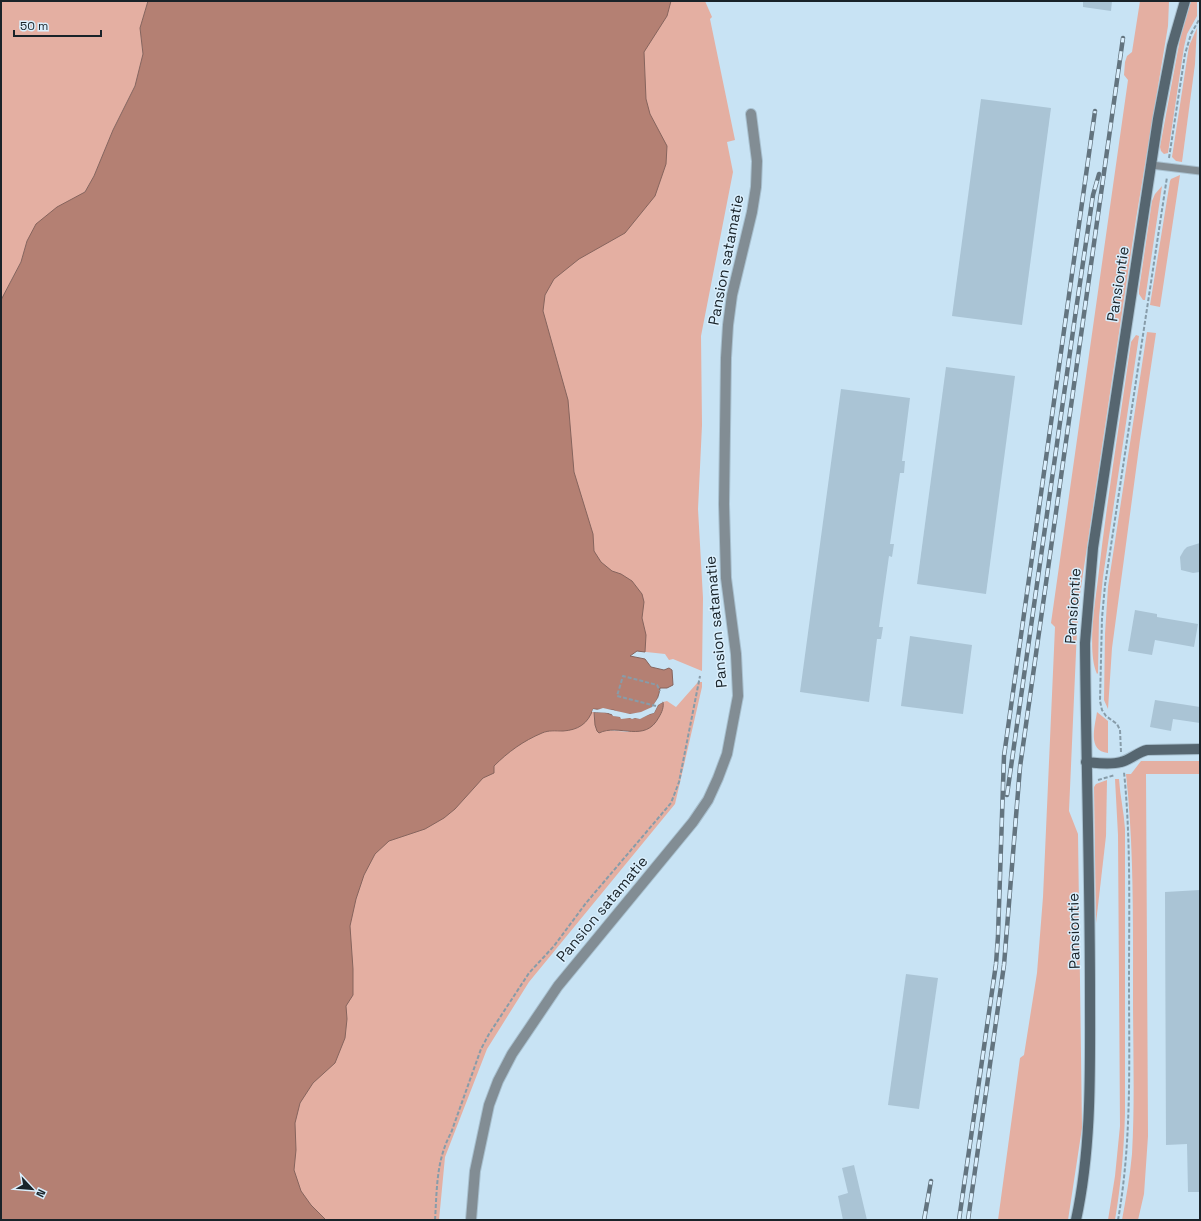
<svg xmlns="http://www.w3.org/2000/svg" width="1201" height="1221" font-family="'Space Grotesk',sans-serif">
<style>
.green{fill:#e4afa2}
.water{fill:#b48073;stroke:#86645d}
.pier{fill:#c8e3f4}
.building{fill:#aac4d5}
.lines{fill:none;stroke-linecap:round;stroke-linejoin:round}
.lane-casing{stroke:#a8c0cf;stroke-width:9}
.street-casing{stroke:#a8c0cf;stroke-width:12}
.secondary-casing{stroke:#a8c0cf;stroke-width:12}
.path{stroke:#879ca9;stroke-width:2;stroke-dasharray:4 2;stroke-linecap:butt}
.lane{stroke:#828d94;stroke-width:7}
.street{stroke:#828d94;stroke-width:10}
.secondary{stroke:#566670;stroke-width:10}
.rail-casing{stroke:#63747f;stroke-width:4.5}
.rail{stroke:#daeffd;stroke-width:3;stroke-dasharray:9;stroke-linecap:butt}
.labels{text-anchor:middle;stroke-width:3;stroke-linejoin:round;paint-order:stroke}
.street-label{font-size:15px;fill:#192329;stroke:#daeffd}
</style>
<rect width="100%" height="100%" fill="#c8e3f4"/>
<g class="green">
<path d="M1,1h147l-8,27 3,26 -8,32 -22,44 -19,46 -9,16 -9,6 -49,43 -6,21 -20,38z"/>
<path d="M661,1h44l7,16 -2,2 25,121 -8,2 6,30 -32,164 1,89 -4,84 5,89 -1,73 -29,-12 -4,1 -4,-6 -28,-3 -37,-52 -67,-323 92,-181z"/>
<path d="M1140,1h29l-1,25 -32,193 -56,375 -3,36 -8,181 9,23 4,294 -14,92h-70l22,-162 4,-3 13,-82 6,-76 12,-270 -4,-4 77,-543 -4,-5 1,-13 2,-6 5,-4z"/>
<path d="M1191,1h6v15l-10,18 -3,13 -16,106 -4,1 -3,-3 -1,-4 20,-108z"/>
<path d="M1197,28l-2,36 -13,98 -6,-1 -4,-4 17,-111z"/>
<path d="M1180,175l-20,132 -10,-2 20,-124 1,-2z"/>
<path d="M1162,186l-17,114h-2l-4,-6v-4l13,-89 3,-7z"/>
<path d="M1147,332l9,1 -16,107 -28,208 -4,61 -4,-9 1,-66 3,-47z"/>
<path d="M1136,335l3,1 -36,241 -4,40 -1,56 -1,1c-10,-22 -2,-71 1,-95 9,-80 22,-158 33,-237z"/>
<path d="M698,682h4v5l-27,117 -146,178 -42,67 -42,108 -6,63h-136l-34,-76 63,-252 125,-121 136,-62 -1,3h2v6l5,15 6,-3 24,2 34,-28v-2l4,-1 9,6z"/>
<path d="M1097,712l11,9v32c-21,-2 -13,-27 -11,-41z"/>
<path d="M1141,761h59v13h-54l2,362 -4,58 -6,26h-16c4,-22 8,-44 10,-66 3,-52 1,-106 1,-158 0,-74 1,-148 -7,-222h5z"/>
<path d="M1115,779h4c1,17 5,33 6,50v284c-1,36 -4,72 -10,107h-7l7,-44 5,-50 -2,-291z"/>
<path d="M1107,780l-1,56 -10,87 -2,-136 2,-3z"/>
</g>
<g class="water">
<path d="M148,1h523l-4,15 -23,36 2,47 4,15 17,32 -1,18 -11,32 -30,37 -46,26 -25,20 -9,16 -2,16 25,89 6,72 19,62 1,17 7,11 11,9 9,3 11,7 10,13 2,8 -2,16 4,17 -1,17 -8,-1 -7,5 15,3 6,8 13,3 5,-2 3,2 1,15 -6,3h-7c-1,7 -3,13 -7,18 -7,9 -30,11 -39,4l-21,-1c-5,15 -15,21 -30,22 -8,0 -14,-1 -21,2 -19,8 -34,19 -48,33v7l-11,5 -28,31 -11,9 -19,11 -36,12 -14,13 -11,21 -8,24 -6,27 3,43v26l-7,11 1,13 -2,19 -10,25 -22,20 -13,20 -5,20 1,27 -2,20 7,21 10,14 15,15h-325v-920l20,-38 6,-21 9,-17 21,-17 28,-15 9,-16 19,-46 22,-44 8,-32 -3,-26z"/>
<path d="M663,702c1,5 -1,10 -4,15 -14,27 -40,6 -60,16l-2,-2 -2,-6 -1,-13c4,1 6,0 9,0 5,1 8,3 13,4 7,2 15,2 22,2 5,0 10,-4 16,-5l4,-8z"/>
</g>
<path class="pier" d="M658,698l1,1 -2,4 4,-2 2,1 -5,3 -4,8 -4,1 -10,5 -5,-1 -3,1 -2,-1 -9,1 -1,-2 -7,-1 -2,-3 -19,-1 1,-3 4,1 6,-2 27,6 11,-2 11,-5z"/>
<g class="building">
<path d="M1083,1h29l-1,10 -28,-4z"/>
<path d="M981,99l70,9 -29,217 -70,-9z"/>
<path d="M946,367l69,9 -29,218 -69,-10z"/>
<path d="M841,389l69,9 -8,63h3l-1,12h-4l-10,71h4l-2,13 -3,-1 -10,71h4l-2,12h-4l-8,63 -69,-10z"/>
<path d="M1200,543v29l-7,1 -12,-3 -1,-13 4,-7 3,-3z"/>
<path d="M1135,610l22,4v3l41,7 -4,23 -39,-7 -3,15 -24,-4z"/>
<path d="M910,636l62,9 -9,69 -62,-8z"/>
<path d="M1155,700l45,7v16l-27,-4 -2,12 -21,-4z"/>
<path d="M1200,890v302h-12l-1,-48 -21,1 -1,-253z"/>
<path d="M906,974l32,4 -19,131 -31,-4z"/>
<path d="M854,1165l13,55h-24l-5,-24 10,-3 -6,-25z"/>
</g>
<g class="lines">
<g class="lane-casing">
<path id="lane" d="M1151,165l49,6"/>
</g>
<g class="street-casing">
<path id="street" d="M471,1220l4,-49 14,-66 9,-24 14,-27 46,-68 135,-164 15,-22 10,-22 9,-24 11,-58 -2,-42 -10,-76 -2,-74 2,-146 2,-33 4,-30 20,-83 4,-25 1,-26 -6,-47"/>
</g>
<g class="secondary-casing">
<g id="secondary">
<path d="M1086,762c11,1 24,3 35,0 9,-2 17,-10 26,-12l53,-1"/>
<path d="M1076,1220c16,-74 14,-151 14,-226 0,-117 -4,-234 -5,-351l8,-95 65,-429 14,-73 13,-45"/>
</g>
</g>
<g class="path">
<path d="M1169,158l16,-104 6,-20 9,-16"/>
<path d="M656,706l-39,-10 6,-20 34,9 3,6"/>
<path d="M1121,752l-1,-22 -3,-6 -11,-8 -4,-6 -2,-9 2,-83 3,-33 62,-408"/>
<path d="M1098,780l17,-5"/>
<path d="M435,1220c2,-30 1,-60 16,-87l30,-84 8,-15 40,-61 25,-27 32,-43 85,-100 8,-21 21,-106"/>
<path d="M1118,1220c14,-79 11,-159 11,-239 0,-69 2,-140 -5,-209"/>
</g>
<use href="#lane" class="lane"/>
<use href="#street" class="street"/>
<use href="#secondary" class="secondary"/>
<g class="rail-casing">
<g id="rail">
<path d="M1007,795l69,-485 17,-115 6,-21"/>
<path d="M924,1220l7,-39"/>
<path d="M959,1220l37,-256 2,-28 6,-180 91,-645"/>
<path d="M968,1220l36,-255 16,-198 103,-729"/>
</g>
</g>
<use href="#rail" class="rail"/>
</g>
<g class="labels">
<g class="street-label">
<text transform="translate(726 260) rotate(-79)" y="5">Pansion satamatie</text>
<text transform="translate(1118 284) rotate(-81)" y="5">Pansiontie</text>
<text transform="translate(1073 606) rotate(-86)" y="5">Pansiontie</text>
<text transform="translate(716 622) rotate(-95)" y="5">Pansion satamatie</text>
<text transform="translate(602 909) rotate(-50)" y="5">Pansion satamatie</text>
<text transform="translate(1074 931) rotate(-91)" y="5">Pansiontie</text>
</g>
</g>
<rect width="1201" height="1221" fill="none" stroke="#192329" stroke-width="4"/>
<g transform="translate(32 1189) rotate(116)" stroke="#daeffd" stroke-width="3" paint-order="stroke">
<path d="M0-3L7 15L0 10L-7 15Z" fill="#192329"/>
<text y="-6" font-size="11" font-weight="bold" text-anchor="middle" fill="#192329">N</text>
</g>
<path d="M14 30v6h87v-6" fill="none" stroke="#192329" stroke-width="2"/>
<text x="20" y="30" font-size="12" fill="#192329" stroke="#daeffd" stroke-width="3" paint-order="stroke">50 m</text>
</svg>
